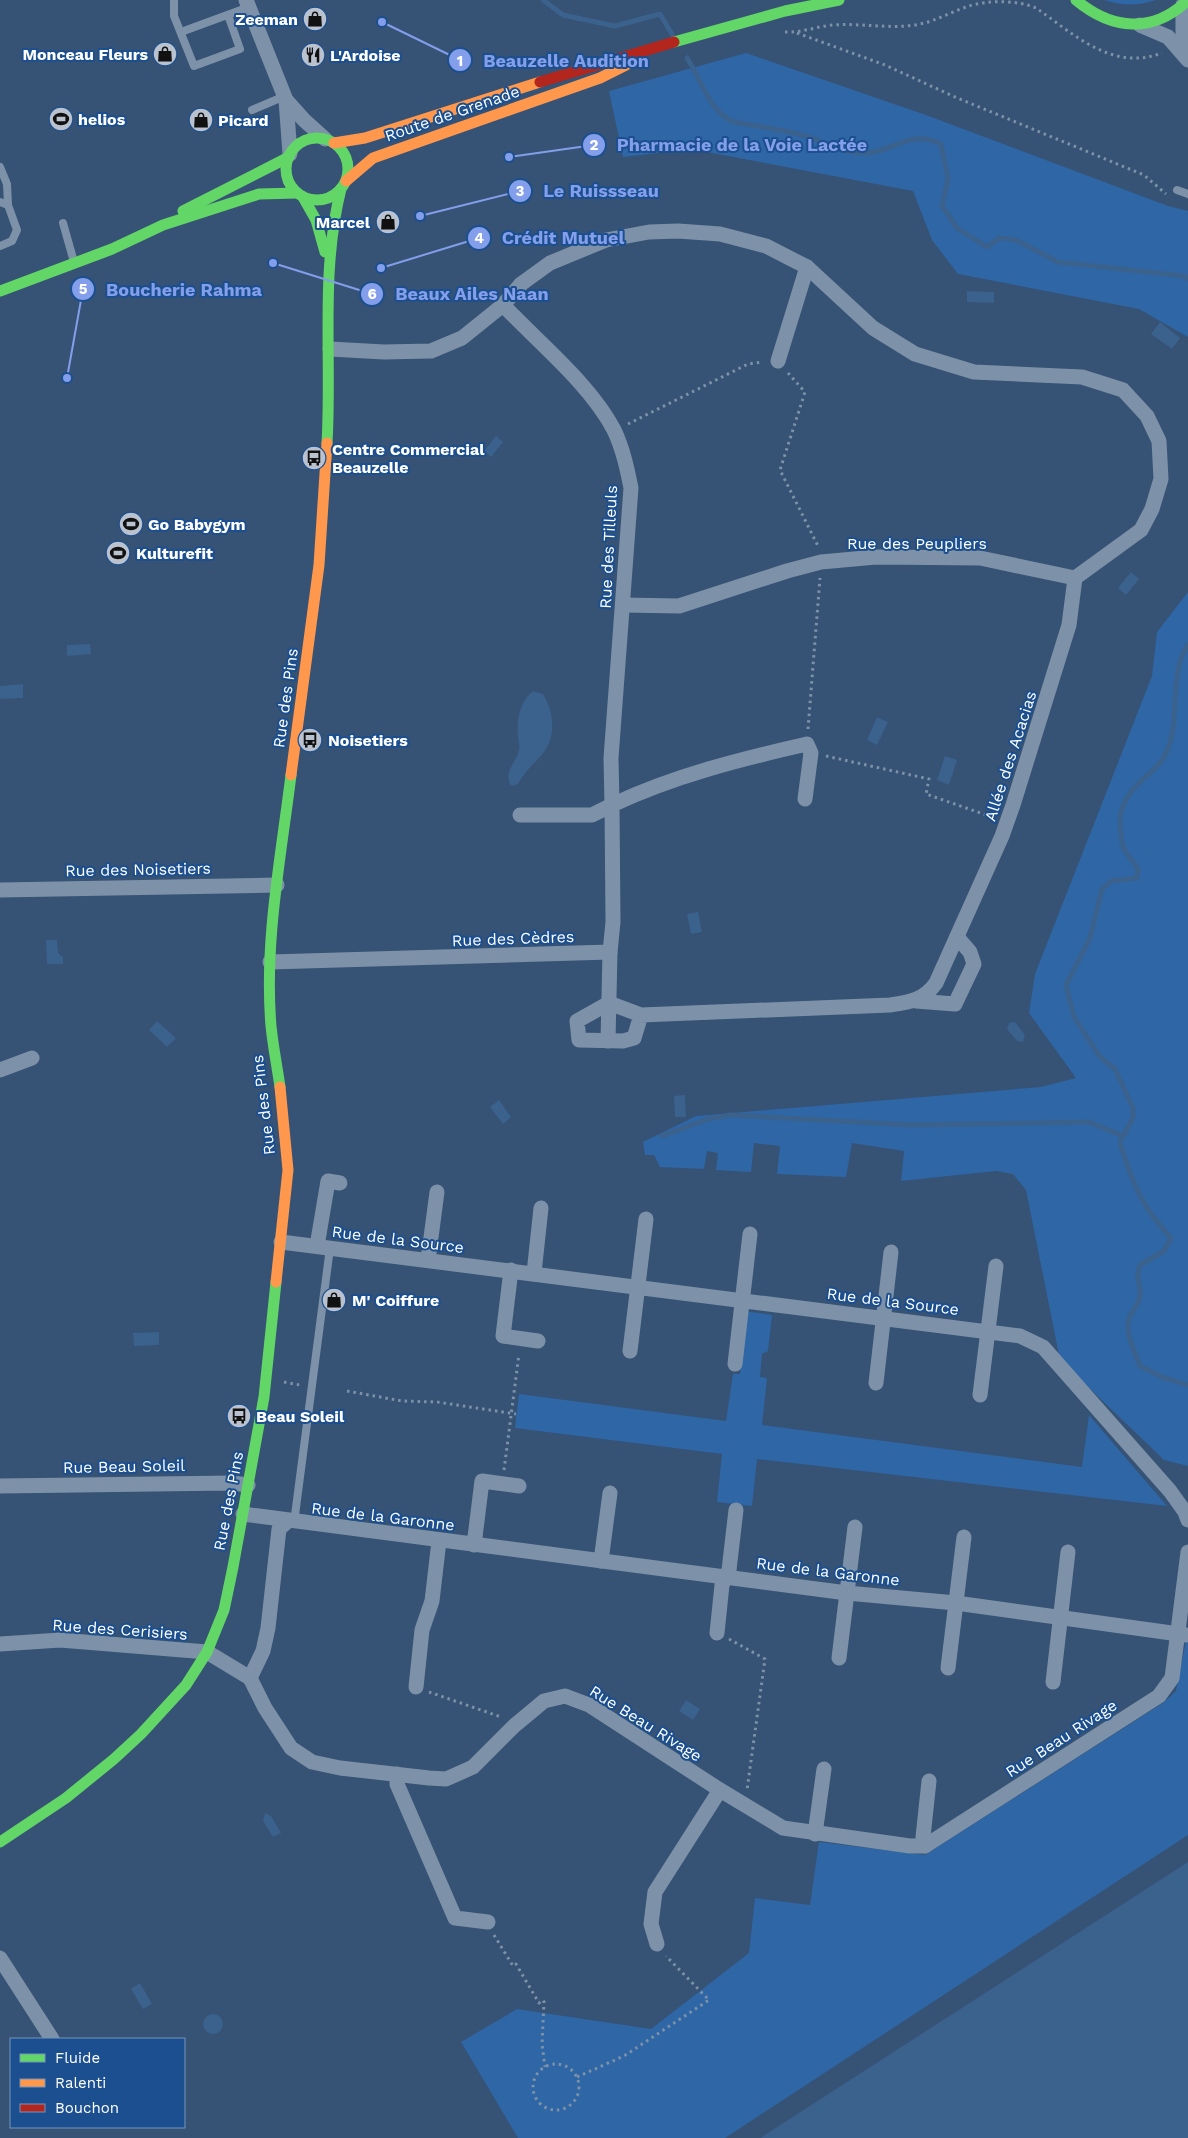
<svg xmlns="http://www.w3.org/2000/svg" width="1188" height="2138" font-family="'Work Sans',sans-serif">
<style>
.green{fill:#2f66a5}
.water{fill:#3b618d}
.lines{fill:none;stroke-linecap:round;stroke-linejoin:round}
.stream{stroke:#3b618d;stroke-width:5}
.path{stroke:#7d92a8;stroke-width:3;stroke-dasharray:2.5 4;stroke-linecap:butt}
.lane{stroke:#7d92a8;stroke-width:8}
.street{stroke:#7d92a8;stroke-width:15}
.fast{stroke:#63d668;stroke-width:11}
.slow{stroke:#ff974d;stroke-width:11}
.jam{stroke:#b3261e;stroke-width:11}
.labels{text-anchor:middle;stroke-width:4;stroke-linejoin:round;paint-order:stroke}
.poi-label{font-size:16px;font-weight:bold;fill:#fff;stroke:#1b4f8f;text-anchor:start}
.street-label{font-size:16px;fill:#fff;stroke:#1b4f8f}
.leader{fill:none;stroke:#839eea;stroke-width:2}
.callout-dot{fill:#839eea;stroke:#1b4f8f;stroke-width:2}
.mark-label{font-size:15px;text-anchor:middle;font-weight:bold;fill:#fff}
.callout-label{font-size:18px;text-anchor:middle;font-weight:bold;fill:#839eea;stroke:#1b4f8f;stroke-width:4;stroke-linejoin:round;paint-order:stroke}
</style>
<rect width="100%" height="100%" fill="#365274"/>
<g class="green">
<path d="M1104,0h52c-19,6 -33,6 -52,0z"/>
<path d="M746,53l180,62 242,91 20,5v126l-49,-28 -181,-35 -26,-34 -19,-49 -222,-42 -68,8 -14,-66z"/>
<path d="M1188,592v874l-24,-6 -104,-100 -34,-170 -13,-16 -17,-3 -95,10 3,-30 -52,-8 -6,34 -69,-3 3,-28 -26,-3 -3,29 -35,-2 2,-17 -11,-2 -3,18 -44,-2 -6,-12h-9l-2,-13 53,-26 345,-29 35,-9 -47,-65 6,-39 117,-298 5,-44z"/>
<path d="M744,1311l28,4 -4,36 -6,3 -2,23 7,1 -5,47 320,42 7,-52 78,91 -410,-47 -5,47 -35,-4 5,-48 -207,-26 4,-34 207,27 7,-47h7z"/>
<path d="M1188,1631v204l-463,303h-207l-57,-96 56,-33 134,20 98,-76 6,-55 55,7 9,-63 106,13 238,-152 13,-12z"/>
</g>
<g class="water">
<path d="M967,291l27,1v11l-27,-1z"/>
<path d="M1160,322l20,16 -8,11 -21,-15z"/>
<path d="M496,436l7,6 -12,15 -7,-6z"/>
<path d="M1131,572l8,7 -13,16 -8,-7z"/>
<path d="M90,644l1,10 -24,2v-11z"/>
<path d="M23,684v14l-23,1v-13z"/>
<path d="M533,691l10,3c5,9 8,16 9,26 3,35 -20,38 -34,64l-7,2c-8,-16 5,-22 8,-36 1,-4 0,-7 -1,-12 -2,-16 1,-36 15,-47z"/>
<path d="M877,717l11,5 -11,23 -10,-5z"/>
<path d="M945,756l12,4 -8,25 -12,-5z"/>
<path d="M698,912l4,20 -11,2 -4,-20z"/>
<path d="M46,940h11l1,13 5,4v7h-16z"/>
<path d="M157,1021l19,17 -9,9 -18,-17z"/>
<path d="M1015,1022l10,13 -2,7 -6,-1 -10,-12 2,-6z"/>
<path d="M685,1095l1,22h-11l-1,-21z"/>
<path d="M499,1100l12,17 -8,7 -13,-17z"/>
<path d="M159,1332v13l-25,1 -1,-13z"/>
<path d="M686,1700l14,9 -7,11 -14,-9z"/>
<path d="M265,1813l6,3 10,17 -8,4 -10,-16z"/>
<path d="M1188,1862v276h-428z"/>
<path d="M140,1983l12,21 -9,5 -12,-20z"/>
<circle cx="213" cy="2024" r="10"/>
</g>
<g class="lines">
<g class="stream">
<path d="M543,0l20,15 52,11 45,-12 13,22"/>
<path d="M687,58c14,21 22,54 47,64 22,4 45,7 68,13 21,5 39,19 62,18 30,0 45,-25 77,-9l7,35 -6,27 15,22 30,19 12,-9 17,2 42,22 126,14 4,3"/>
<path d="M1188,645c-19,26 -8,73 -20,104 -11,27 -39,32 -47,63 -2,9 0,27 2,35 3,7 11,15 15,22l-1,9 -26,3 -9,8 -12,49 -24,47 8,32 26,40 15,12 18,39v10l-13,24c11,39 23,67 51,96l-7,13 -24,14c-5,15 0,13 0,27 1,10 -6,16 -10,24 -7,15 5,36 10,50l22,11 26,8"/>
<path d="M662,1136l46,-17 23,-4 180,10 178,-3 34,14"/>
</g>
<g class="path">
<path d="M785,32c17,1 32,-6 49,-7 27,-2 54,4 81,0 19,-3 36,-13 54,-19 19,-6 49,-6 67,2 38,26 76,64 126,45"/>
<path d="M797,33l88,32 70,32 189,78 22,19"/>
<path d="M788,373l17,19 -25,78 39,78"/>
<path d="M628,424l120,-60 14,-2"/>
<path d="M808,729l12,-151"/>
<path d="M826,756l103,23 -3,15 66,23"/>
<path d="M284,1382l16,3"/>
<path d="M347,1391l55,10 35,1 79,12"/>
<path d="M504,1470l15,-116"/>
<path d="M729,1639l36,20 -18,131"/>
<path d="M429,1692l72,25"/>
<path d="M494,1935l19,31 3,-2 23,39 4,-3 1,2 -2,42 3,23"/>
<circle cx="556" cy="2087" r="23"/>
<path d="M577,2077l47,-21 85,-56 -43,-44"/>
</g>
<g class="lane">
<path d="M174,0v16l20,50 46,-17 -12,-34"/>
<path d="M181,32l68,-25"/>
<path d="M252,110l33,-14"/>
<path d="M0,167l7,17 1,21"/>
<path d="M1177,190l11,4"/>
<path d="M0,202l8,3 9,25 -5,11 -12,5"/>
<path d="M63,223l11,39"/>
<path d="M288,1521l7,-6 35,-267"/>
</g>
<g class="street">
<path d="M246,0l40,100 18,20 21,19"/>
<path d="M1183,5v29l5,15"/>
<path d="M1140,25l28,12 20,23"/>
<path d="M286,100l4,54"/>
<path d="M503,305c35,37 88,80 111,125 9,19 13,38 17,58l-20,270 1,47 -20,10h-72"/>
<path d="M330,349l54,3 47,-1 31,-13 41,-33 18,-21 29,-21 56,-23 43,-8 29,-1 42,3 46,12 41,21 66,61 42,26 59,18 108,5 41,13 24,26 12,25 2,38 -9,30 -11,21 -66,48 -95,-20 -104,-1 -55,5 -34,9 -108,35 -56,-1"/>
<path d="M778,361l29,-94"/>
<path d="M0,890l277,-5"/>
<path d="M270,962l340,-10 3,-30 -1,-117c61,-29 129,-46 195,-61l4,9 -6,46"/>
<path d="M916,1001l39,3 19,-40 -4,-12 -13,-15"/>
<path d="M641,1015l-7,23 -11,3 -44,-1 -2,-19 32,-18 32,12 249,-10c20,-3 34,-5 46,-22l66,-147 11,-31 56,-180 6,-47"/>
<path d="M608,1041l2,-89"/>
<path d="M0,1070l32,-12"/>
<path d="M281,1242l739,94 23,11 127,144 15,21 3,8"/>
<path d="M317,1246l11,-65 12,2"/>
<path d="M428,1260l9,-68"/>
<path d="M511,1270l-8,66 35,5"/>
<path d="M534,1273l7,-65"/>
<path d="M630,1351l16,-132"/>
<path d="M735,1364l15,-130"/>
<path d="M876,1383l15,-131"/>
<path d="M980,1395l16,-129"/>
<path d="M0,1486l232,-3 16,2"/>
<path d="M243,1514l604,79 109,10 230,32"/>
<path d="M474,1545l8,-64 37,5"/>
<path d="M601,1561l9,-68"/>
<path d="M717,1633l5,-48 7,-15 7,-60"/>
<path d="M0,1644l60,-4 147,12 43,26"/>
<path d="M839,1658l16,-131"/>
<path d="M948,1668l16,-131"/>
<path d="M250,1678l15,30 26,40 21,14 28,6 89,10 17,1 27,-12 41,-41 30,-25 21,-5 24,9 131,85 63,38 127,18h15l234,-150 13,-18 16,-126"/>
<path d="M250,1678l13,-27 5,-23 11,-99 9,-8"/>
<path d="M1053,1682l15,-130"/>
<path d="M416,1687l6,-57 10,-29 7,-60"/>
<path d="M397,1774v10l58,134 33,4"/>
<path d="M815,1834l9,-65"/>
<path d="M925,1846l-2,-9 6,-56"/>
<path d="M657,1944l-6,-20 4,-32 65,-102"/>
<path d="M0,1958l52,81"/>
</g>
<g class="fast">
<path d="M1076,0c36,30 77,34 112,0"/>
<path d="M674,42l111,-31 54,-11"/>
<circle cx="317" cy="169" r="31"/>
<path d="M303,197l13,23 9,32"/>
<path d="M183,211l106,-54"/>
<path d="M0,291l112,-42 51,-24 96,-31 38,-1"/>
<path d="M327,443c5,-85 -7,-171 14,-254"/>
<path d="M280,1087c-3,-21 -7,-41 -9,-61 -7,-84 10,-169 20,-251"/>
<path d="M0,1842l66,-44 48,-39 27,-25 45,-49 21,-33 17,-42 9,-43 31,-170 12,-115"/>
</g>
<g class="slow">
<path d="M334,143l31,-5 175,-56"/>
<path d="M346,181l27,-23 227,-80 26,-13"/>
<path d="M291,775l28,-210 8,-122"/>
<path d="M276,1282l12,-112 -8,-83"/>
</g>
<path class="jam" d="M540,82l134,-40"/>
</g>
<defs>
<g id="shop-disc" transform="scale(1.25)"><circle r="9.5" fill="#b9c2ce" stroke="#1b4f8f"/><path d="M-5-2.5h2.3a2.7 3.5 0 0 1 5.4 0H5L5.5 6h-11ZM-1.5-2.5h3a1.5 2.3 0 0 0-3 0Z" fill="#111"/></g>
<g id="restaurant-disc" transform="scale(1.25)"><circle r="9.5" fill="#b9c2ce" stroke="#1b4f8f"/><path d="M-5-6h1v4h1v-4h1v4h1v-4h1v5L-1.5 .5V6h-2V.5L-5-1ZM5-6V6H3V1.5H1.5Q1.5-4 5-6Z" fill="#111"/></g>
<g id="stadium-disc" transform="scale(1.25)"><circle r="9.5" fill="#b9c2ce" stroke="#1b4f8f"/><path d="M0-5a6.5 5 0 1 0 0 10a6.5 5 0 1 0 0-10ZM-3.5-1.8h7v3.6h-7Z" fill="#111"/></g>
<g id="bus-disc" transform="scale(1.25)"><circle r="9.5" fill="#b9c2ce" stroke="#1b4f8f"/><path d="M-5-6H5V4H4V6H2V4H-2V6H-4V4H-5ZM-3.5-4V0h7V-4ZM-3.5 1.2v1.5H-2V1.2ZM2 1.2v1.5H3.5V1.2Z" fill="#111"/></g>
</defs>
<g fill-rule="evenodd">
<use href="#shop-disc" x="315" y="19"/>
<use href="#shop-disc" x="165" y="54"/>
<use href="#restaurant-disc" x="313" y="55"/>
<use href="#stadium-disc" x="61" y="119"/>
<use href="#shop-disc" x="201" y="120"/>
<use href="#shop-disc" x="388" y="222"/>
<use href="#bus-disc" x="314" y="458"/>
<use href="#stadium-disc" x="131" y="524"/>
<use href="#stadium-disc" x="118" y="553"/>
<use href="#bus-disc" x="310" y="740"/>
<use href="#shop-disc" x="334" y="1300"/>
<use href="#bus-disc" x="239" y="1416"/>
</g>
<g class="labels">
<g class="poi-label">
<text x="298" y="25" text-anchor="end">Zeeman</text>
<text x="148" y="60" text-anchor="end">Monceau Fleurs</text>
<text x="330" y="61">L'Ardoise</text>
<text x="78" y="125">helios</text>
<text x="218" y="126">Picard</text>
<text x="370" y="228" text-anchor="end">Marcel</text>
<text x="332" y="455">Centre Commercial<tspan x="332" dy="18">Beauzelle</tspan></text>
<text x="148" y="530">Go Babygym</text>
<text x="136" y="559">Kulturefit</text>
<text x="328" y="746">Noisetiers</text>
<text x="352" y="1306">M' Coiffure</text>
<text x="256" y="1422">Beau Soleil</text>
</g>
<g class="street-label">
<text transform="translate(452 113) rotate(-19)" y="6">Route de Grenade</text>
<text x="917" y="549">Rue des Peupliers</text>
<text transform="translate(608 547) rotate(-87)" y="6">Rue des Tilleuls</text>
<text transform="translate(285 698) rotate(-82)" y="6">Rue des Pins</text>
<text transform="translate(1010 756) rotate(-72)" y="6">Allée des Acacias</text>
<text transform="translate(138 869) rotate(-1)" y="6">Rue des Noisetiers</text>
<text transform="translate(513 938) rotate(-2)" y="6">Rue des Cèdres</text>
<text transform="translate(263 1105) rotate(-97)" y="6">Rue des Pins</text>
<text transform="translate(398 1239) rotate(7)" y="6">Rue de la Source</text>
<text transform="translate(893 1301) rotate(7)" y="6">Rue de la Source</text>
<text transform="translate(124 1466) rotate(-1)" y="6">Rue Beau Soleil</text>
<text transform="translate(228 1501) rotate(-79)" y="6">Rue des Pins</text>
<text transform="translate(383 1516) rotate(7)" y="6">Rue de la Garonne</text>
<text transform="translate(828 1571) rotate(7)" y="6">Rue de la Garonne</text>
<text transform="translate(120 1629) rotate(4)" y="6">Rue des Cerisiers</text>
<text transform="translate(646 1723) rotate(32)" y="6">Rue Beau Rivage</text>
<text transform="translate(1061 1738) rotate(-33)" y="6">Rue Beau Rivage</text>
</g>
</g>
<path class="leader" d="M382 22L460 60M509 157L594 145M420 216L520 191M381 268L479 238M67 378L83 289M273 263L372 294"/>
<g class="callout-dot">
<circle cx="382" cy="22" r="5"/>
<circle cx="509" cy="157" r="5"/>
<circle cx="420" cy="216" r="5"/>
<circle cx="381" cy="268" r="5"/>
<circle cx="67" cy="378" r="5"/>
<circle cx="273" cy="263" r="5"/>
<circle cx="460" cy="60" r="12"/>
<circle cx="594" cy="145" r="12"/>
<circle cx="520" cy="191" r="12"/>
<circle cx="479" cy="238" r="12"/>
<circle cx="83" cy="289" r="12"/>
<circle cx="372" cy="294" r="12"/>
</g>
<g class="mark-label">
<text x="460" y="66">1</text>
<text x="594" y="150">2</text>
<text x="520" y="196">3</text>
<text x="479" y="243">4</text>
<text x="83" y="294">5</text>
<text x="372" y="299">6</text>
</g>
<g class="callout-label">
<text x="566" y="67">Beauzelle Audition</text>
<text x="742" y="151">Pharmacie de la Voie Lactée</text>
<text x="601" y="197">Le Ruissseau</text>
<text x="563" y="244">Crédit Mutuel</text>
<text x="184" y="296">Boucherie Rahma</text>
<text x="472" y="300">Beaux Ailes Naan</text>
</g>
<rect x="10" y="2038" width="175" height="90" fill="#1b4f8f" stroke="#7695bc"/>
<rect x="20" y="2054" width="25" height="8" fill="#63d668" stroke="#7695bc"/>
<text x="55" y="2063" font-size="15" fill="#ffffff">Fluide</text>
<rect x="20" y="2079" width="25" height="8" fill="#ff974d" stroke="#7695bc"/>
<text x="55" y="2088" font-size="15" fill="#ffffff">Ralenti</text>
<rect x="20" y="2104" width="25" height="8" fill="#b3261e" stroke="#7695bc"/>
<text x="55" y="2113" font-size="15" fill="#ffffff">Bouchon</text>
</svg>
